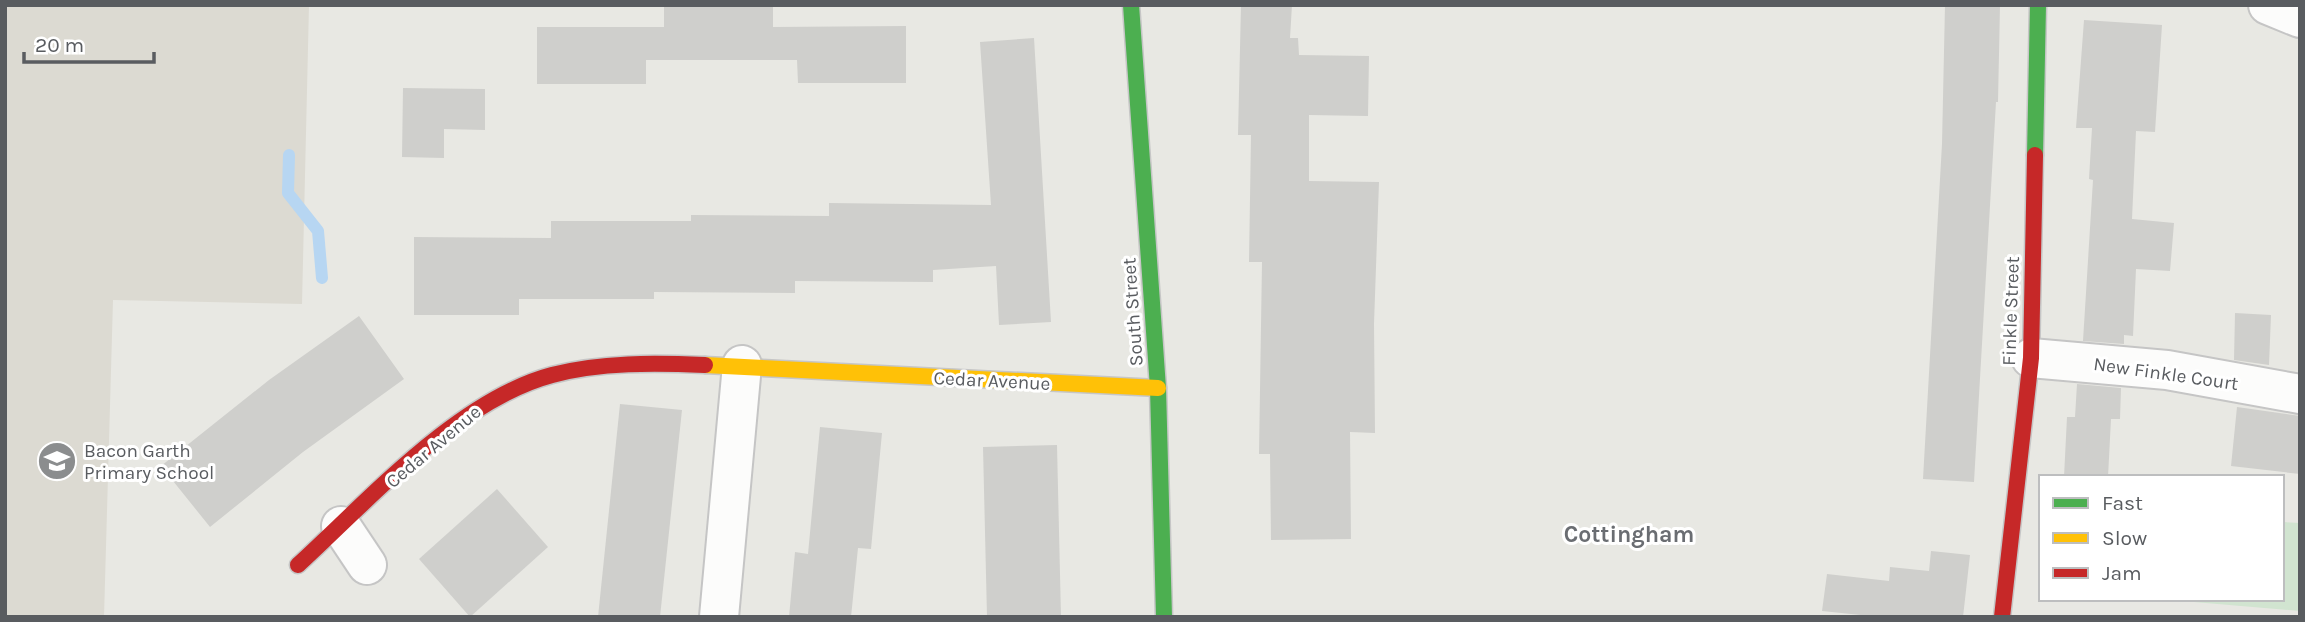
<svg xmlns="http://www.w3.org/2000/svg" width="2305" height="622" font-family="Karla,sans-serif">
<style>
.education{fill:#dcdad2}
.green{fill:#d1e4d0}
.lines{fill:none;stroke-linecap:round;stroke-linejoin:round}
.stream{stroke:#b7d6f2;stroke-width:12}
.building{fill:#cfcfcc}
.street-casing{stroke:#c5c5c5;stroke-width:42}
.fast-casing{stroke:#c6c6c6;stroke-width:19}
.slow-casing{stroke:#c6c6c6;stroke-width:19}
.jam-casing{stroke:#c6c6c6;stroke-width:19}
.street{stroke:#fcfcfb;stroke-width:38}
.fast{stroke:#4caf50;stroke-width:16}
.slow{stroke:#ffc107;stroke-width:16}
.jam{stroke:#c62828;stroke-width:16}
.labels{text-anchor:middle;stroke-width:6;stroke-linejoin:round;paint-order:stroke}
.street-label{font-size:19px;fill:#595c60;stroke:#fff}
.poi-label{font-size:19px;fill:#595c60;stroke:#fff;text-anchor:start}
.quarter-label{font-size:23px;font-weight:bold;fill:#6a6d72;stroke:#fff}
</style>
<rect width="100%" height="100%" fill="#e8e8e3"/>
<path class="education" d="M5,5h304l-7,299 -189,-4 -9,317h-99z"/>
<path class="green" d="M2282,522l18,1v88l-106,-9v-3h88z"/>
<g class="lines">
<path class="stream" d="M289,155l-1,38 30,38 4,47"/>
</g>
<g class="building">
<path d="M664,5h109v22l133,-1v57h-108l-1,-23h-151v24h-109v-57h127z"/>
<path d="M1241,5h51l-2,33h8l1,17 70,1 -1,60 -59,-1v66l70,1 -5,142 1,109 -25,-1 1,107 -80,1 -1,-86h-11l3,-192h-13l2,-127h-13z"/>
<path d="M1945,5h55l-2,97h-2l-22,380 -51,-3 19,-335z"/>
<path d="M2084,20l78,5 -7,107 -19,-1 -4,88 42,4 -4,48 -34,-2 -3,67 -9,-1v9l-41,-3 10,-161 -4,-1 3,-51h-16z"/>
<path d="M1034,38l17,284 -52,3 -3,-59 -63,4v12l-138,-1v12l-141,-1v7h-135v16h-105v-78l137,1v-17h140v-6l138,1v-13l162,2 -11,-163z"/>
<path d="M403,88l82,1v41l-41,-1v29l-42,-1z"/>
<path d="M2235,313l36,2 -2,50 -35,-5z"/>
<path d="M359,316l45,63 -101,73 -93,75 -49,-61 108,-86z"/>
<path d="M2077,384l44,4 -1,31h-9l-3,58h-44l3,-60h8z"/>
<path d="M620,404l62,6 -22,207h-62z"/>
<path d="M2237,407l63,9v58l-69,-8z"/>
<path d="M820,427l62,6 -11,116 -13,-1 -7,69h-62l6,-65 13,2z"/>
<path d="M1057,445l4,172h-74l-4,-170z"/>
<path d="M497,489l51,58 -78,70 -51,-58z"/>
<path d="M1931,551l39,4 -7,62h-83l-58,-6 5,-37 62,7 1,-14 39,4z"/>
</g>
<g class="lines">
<g class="street-casing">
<g id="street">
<path d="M2268,5l32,13"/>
<path d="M2031,358l136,12 133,24"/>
<path d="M341,526l26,39"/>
<path d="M719,617l23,-252"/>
</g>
</g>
<g class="fast-casing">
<g id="fast">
<path d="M1131,5l27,383 6,229"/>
<path d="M2035,155l3,-150"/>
</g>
</g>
<g class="slow-casing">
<path id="slow" d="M705,365l453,23"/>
</g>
<g class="jam-casing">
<g id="jam">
<path d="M298,565c70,-64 160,-165 254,-190 49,-13 103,-12 153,-10"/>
<path d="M2002,617l29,-259 4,-203"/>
</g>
</g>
<use href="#street" class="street"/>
<use href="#fast" class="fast"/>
<use href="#slow" class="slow"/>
<use href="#jam" class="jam"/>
</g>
<defs>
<g id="school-disc" transform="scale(2.0125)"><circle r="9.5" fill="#8b8d8e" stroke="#fff"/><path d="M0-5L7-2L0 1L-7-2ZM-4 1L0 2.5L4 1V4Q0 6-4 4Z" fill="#fff"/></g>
</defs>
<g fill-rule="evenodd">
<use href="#school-disc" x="57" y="461"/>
</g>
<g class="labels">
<g class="street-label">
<text transform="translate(2010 311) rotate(-88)" y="7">Finkle Street</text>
<text transform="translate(1132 312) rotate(-94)" y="7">South Street</text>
<text transform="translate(2166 373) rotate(8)" y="7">New Finkle Court</text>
<text transform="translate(992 380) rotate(3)" y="7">Cedar Avenue</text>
<text transform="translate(433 446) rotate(-40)" y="7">Cedar Avenue</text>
</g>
<g class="poi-label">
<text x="84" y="457">Bacon Garth<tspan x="84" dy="22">Primary School</tspan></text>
</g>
<g class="quarter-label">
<text x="1629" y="542">Cottingham</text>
</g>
</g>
<rect width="2305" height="622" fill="none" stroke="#595c60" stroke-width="14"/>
<rect x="2039" y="475" width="245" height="126" fill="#ffffff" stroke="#bdbebf" stroke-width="2"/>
<rect x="2053" y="498" width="35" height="10" fill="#4caf50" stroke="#bdbebf" stroke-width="2"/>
<text x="2102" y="510" font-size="21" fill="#595c60">Fast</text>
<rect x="2053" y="533" width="35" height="10" fill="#ffc107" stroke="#bdbebf" stroke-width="2"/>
<text x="2102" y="545" font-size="21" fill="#595c60">Slow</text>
<rect x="2053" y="568" width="35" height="10" fill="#c62828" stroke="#bdbebf" stroke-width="2"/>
<text x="2102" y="580" font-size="21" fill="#595c60">Jam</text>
<path d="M24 52v10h130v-10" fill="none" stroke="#595c60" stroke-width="3.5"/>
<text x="35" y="52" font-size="21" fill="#595c60" stroke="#ffffff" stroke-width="5" paint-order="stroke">20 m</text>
</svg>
